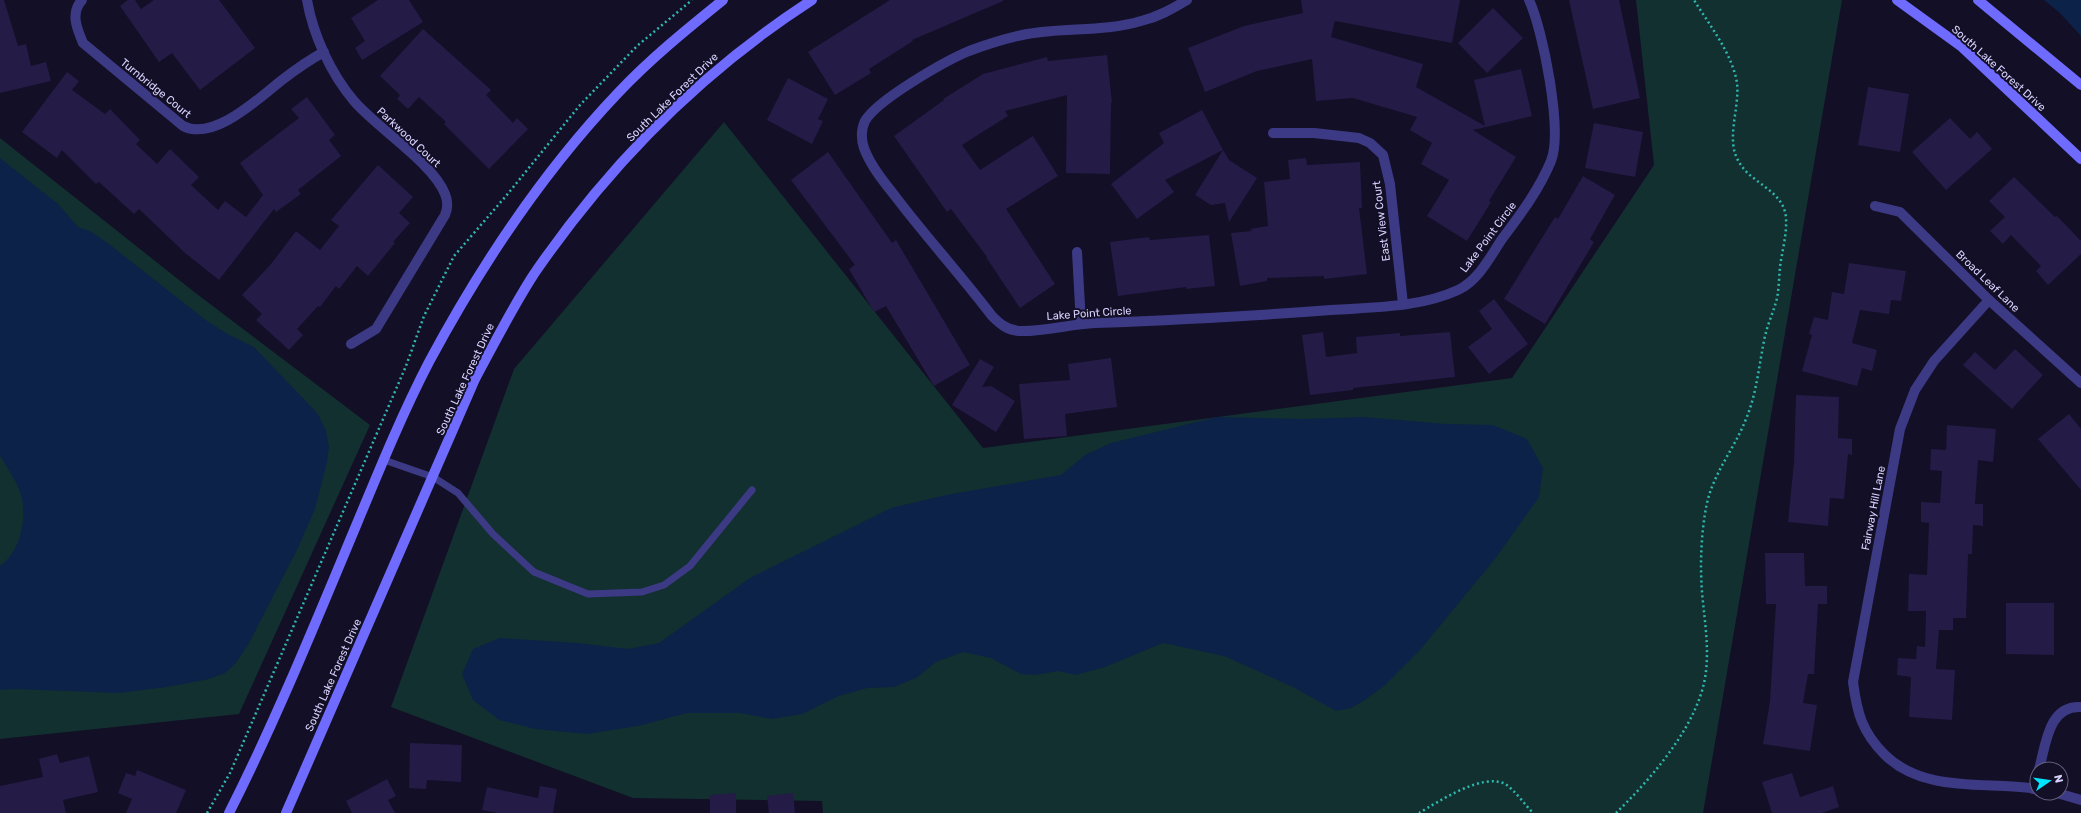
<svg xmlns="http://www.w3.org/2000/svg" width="2081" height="813" font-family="Rubik,sans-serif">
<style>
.green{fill:#12302f}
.water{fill:#0c2248}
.building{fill:#241b47}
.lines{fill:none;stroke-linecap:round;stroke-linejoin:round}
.path{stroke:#2fb8b0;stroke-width:2.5;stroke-dasharray:2 3;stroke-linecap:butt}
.lane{stroke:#3d3a85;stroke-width:7}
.street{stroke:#3d3a85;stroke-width:10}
.secondary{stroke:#6f6bff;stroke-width:10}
.labels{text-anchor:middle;stroke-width:4;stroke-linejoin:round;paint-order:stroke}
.street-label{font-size:11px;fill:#d9d4ff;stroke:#130f26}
</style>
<rect width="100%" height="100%" fill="#130f26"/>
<g class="green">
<path d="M1636,0h206l-139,813h-880l-1,-12 -189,-3 -242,-91 123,-338 210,-247 259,326 529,-70 142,-213z"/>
<path d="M0,138l193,153 177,134 -131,289 -239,25z"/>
</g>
<g class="water">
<path d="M2044,0h37v36l-21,-23z"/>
<path d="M0,158l58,46 20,23 12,4 15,10 102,80 19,12 28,14 64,67 8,17 3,16 -2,15 -12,47 -18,41 -49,95 -13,19 -10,9 -16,6 -42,8 -48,6 -105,-4 -14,1v-124c21,-15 27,-47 21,-71 -3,-11 -15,-30 -21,-39z"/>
<path d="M1217,417l83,2 64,-2 82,7 47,1 34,14 16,29 -4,29 -44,62 -75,91 -36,36 -19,14 -14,8 -15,3 -43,-24 -69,-31 -61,-13 -58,24 -30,8 -17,-4 -23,4 -14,-1 -30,-16 -28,-6 -27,10 -20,16 -22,9 -27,1 -28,8 -37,18 -30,5 -32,-6h-53l-49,13 -51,8 -52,-5 -36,-9 -26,-20 -11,-26 11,-25 27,-11 77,5 51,6 31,-6 91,-65 141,-70 55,-13 115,-20 24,-20 26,-12z"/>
</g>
<g class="building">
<path d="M0,0h4l14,46 8,-2 5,22 15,-4 5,19 -51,12z"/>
<path d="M128,0h7l6,9 13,-9h65l36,48 -55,42 -28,-37 -13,9 -39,-56z"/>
<path d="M378,0h31l14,22 -61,38 -7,-12 10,-7 -14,-23z"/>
<path d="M890,0h113v1l-91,39 1,1 -44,28 2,4 -36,22 -27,-43z"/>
<path d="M1301,0h159l-8,43 -117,-22 -4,16 92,27 -7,23 69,39 -11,-46 47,-11 11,47 -59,14 43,27 -27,44 2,1 -24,39 -40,-25 22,-36 -28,-16 11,-21 -22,-13 7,-13 -64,-19 -37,3 -4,-42 -55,12 -52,21 -17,-44 56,-22 59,-13z"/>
<path d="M1569,0h50l21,98 -47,11z"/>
<path d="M1493,8l30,30 -36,35 -29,-30z"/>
<path d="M423,29l68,61 -5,5 27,28 4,-5 11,11 -39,40 -45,-45 2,-2 -27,-25 -11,12 -11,-10 3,-4 -20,-19z"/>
<path d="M1107,55l5,48h-1l-1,71 -44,-1 1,-78 -62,16 3,5 -46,29 18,25 53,-34 25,40 -52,33 49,75 -35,24 -34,-51h1l-36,-48 -4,3 -53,-76 50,-36 -1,-1 40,-25 64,-17 1,4z"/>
<path d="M67,72l12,9 -7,9 33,24 5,-5 30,31 -4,4 21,20 13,-15 29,28 -8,8 27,25 7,-9 21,16 17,-22 -23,-32 59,-45 -8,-9 16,-12 28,38 -6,5 12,16 -43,34 3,4 -25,18 -2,-3 -55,71 -34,-27 -46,-44 -5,5 -35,-32 -3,2 -34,-34 -5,8 -35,-26z"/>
<path d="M788,78l40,21 -10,20 5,2 -11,23 -45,-24z"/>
<path d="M1868,87l41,7 -9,58 -42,-7z"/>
<path d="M1202,110l21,40 -58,30 9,12 -37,27 -26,-35 53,-41 -5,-10z"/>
<path d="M1950,118l20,21 7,-7 15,17 -46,41 -34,-38z"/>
<path d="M1594,123l49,9 -8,45 -50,-9z"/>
<path d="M1223,150l6,10 28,18 -28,44 -4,-19 -14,2 -16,-10z"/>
<path d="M828,152l64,91 4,-3 74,125 -36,21 -48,-80 -12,6 -25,-43 6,-4 -64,-85z"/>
<path d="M1306,158l1,7 53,-3 2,46h-3l8,66 -43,5v-3l-57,2v3l-27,5 -9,-53 21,-2 -2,-2 18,-3 -4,-44 26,-3 -2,-19z"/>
<path d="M378,165l35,32 -14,16 11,10 -17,19 2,1 -27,33 -11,-10 -18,23 -3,-3 -16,21 -2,-1 -21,23 6,6 -14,15 -33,-30 6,-6 -20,-19 29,-31 25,-33 24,19 19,-24 -8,-6z"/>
<path d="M1583,176l32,19 -25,44 4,3 -49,82 -41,-25 51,-82 3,2z"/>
<path d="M2014,177l41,40 2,-1 24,25v13l-33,31 -12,-14 5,-5 -30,-31 -8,9 -13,-13 15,-14 -16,-16z"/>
<path d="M1209,235l6,51 -29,3v-2l-68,9 -8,-54 39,-5 1,3z"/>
<path d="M1849,263l57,8 -5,30 -10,-1 -2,14 -29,-4 -8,33 25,7 -5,21 -10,-3 -5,18 -55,-15 10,-36 -3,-1 5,-17 14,3 4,-28 12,2z"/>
<path d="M1494,299l34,45 -39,30 -21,-27 24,-18 -13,-18z"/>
<path d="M1323,332l3,25 31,-4 -1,-16 44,-4v3l50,-4 5,45 -102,11v2l-43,5 -8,-60z"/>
<path d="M2015,349l28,26 -31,34 -49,-44 12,-13 20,18z"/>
<path d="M1111,358l6,49 -52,7 2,22 -43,3 -5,-55 51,-4 -2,-16z"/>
<path d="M980,359l14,8 -12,20 9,-1 24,15 -19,31 -44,-27z"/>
<path d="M1796,395l43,2 -1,41 14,1v16l-4,-1 -4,45 -14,-1 -2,28 -40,-4 6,-60z"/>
<path d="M2069,414l12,15v61l-43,-51z"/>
<path d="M1947,425l49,4 -3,33 -15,-2 -3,44h8v22l-10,-1 -1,29h-4l-2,64h-13v12h-14l-3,39 19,1 -3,50 -43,-3 2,-40 -14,-2 1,-17 18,1 1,-13 8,1 1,-36h-18l1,-37 18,1 2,-52 -8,-1v-20l19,1 2,-32 -12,-1 1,-21 15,1z"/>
<path d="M1765,553h39l1,33h22v18h-9l-4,70h-6l-5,29 14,2 -7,46 -47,-7 7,-43 6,-97h-10z"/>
<path d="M2006,603h48v52l-48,-1z"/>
<path d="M410,743l52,2 -1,37 -34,-2 -1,9 -17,-1z"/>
<path d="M57,754l3,9 29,-7 9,36 -35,8 3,13h-66v-27l43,-9 -4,-18z"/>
<path d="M137,770l49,20 -10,23h-50l6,-14 -14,-6 8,-20 9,3z"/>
<path d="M1792,773l8,24 33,-11 6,21 -17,6h-50l-10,-31z"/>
<path d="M387,779l9,17 -8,4 7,13h-43l-6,-12z"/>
<path d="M540,786l17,3 -4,24h-55l-16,-3 5,-23 51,11z"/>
<path d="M736,793v20h-26v-18z"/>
<path d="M793,793l2,20h-26l-2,-17z"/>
</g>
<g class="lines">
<g class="path">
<path d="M207,813l23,-40 176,-407 18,-50 30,-60 52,-60 74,-91 57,-59 55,-46"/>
<path d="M1419,813c19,-11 64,-41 86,-29 8,4 21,22 28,29"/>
<path d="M1616,813c32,-31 71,-76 85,-119 11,-33 4,-67 1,-102 -2,-27 -1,-57 4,-84 6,-34 28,-58 40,-89 11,-26 13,-55 19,-83 3,-13 9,-25 12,-38 2,-10 2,-21 3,-31 2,-16 7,-32 6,-49 -2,-28 -35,-34 -47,-56 -14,-22 1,-54 -2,-79 -5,-30 -27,-57 -43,-83"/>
</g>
<path class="lane" d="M384,460l49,17 25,16 35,41 41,38 54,22 54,-2 22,-7 26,-19 62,-76"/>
<g class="street">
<path d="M82,0c-12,13 -5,29 1,43l100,83c31,16 77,-29 99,-46 13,-10 27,-20 42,-28"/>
<path d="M307,0c6,35 24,74 47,101 23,27 79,62 91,93 3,7 3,14 0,21l-69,114 -25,15"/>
<path d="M1187,0c-15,9 -29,17 -46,21 -37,11 -76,6 -114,13 -20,4 -39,10 -58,17 -24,10 -92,49 -104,70 -4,8 -4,19 -1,27 6,17 20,34 31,48 31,41 66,79 97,120 8,8 15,14 27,15 25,1 51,-7 76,-8 79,-3 158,-7 236,-13 42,-3 88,-2 127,-20 20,-9 32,-33 44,-51 18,-24 37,-49 49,-78 12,-30 -8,-131 -22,-161"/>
<path d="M1273,133h41l45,5 11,5 13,12 7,29 13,120"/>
<path d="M1875,206l25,6 89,88 92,83"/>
<path d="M1077,252l4,72"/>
<path d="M1989,300l-55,61 -19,29 -15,39 -47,253c4,31 9,50 32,73 40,39 102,26 152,34"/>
<path d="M2039,769c7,-24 9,-64 42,-62"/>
<path d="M2033,789l4,-13"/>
<path d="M2057,793l24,7"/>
</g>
<g class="secondary">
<path d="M1897,0l65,47 119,112"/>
<path d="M1978,0l103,85"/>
<path d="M229,813c48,-95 88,-194 129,-292 22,-53 45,-109 71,-159 52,-97 113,-189 189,-269 32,-34 69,-64 105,-93"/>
<path d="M286,813l189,-434c19,-35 37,-71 59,-105 74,-108 168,-203 278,-274"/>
</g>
</g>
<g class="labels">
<g class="street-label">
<text transform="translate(1999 68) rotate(42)" y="4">South Lake Forest Drive</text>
<text transform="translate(156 88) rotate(39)" y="4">Turnbridge Court</text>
<text transform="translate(672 97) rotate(-44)" y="4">South Lake Forest Drive</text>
<text transform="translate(409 137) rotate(43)" y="4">Parkwood Court</text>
<text transform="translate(1381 221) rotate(-97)" y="4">East View Court</text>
<text transform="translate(1488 237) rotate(-53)" y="4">Lake Point Circle</text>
<text transform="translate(1988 281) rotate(44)" y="4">Broad Leaf Lane</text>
<text transform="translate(1089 313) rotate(-4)" y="4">Lake Point Circle</text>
<text transform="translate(465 379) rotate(-65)" y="4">South Lake Forest Drive</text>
<text transform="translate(1873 508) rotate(-79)" y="4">Fairway Hill Lane</text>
<text transform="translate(333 675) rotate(-66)" y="4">South Lake Forest Drive</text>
</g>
</g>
<g transform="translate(2049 781) rotate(77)"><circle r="19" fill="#130f26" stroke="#625e7d"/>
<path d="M0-3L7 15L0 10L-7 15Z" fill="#00e5ff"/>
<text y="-6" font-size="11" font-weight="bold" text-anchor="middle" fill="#d9d4ff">N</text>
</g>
</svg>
